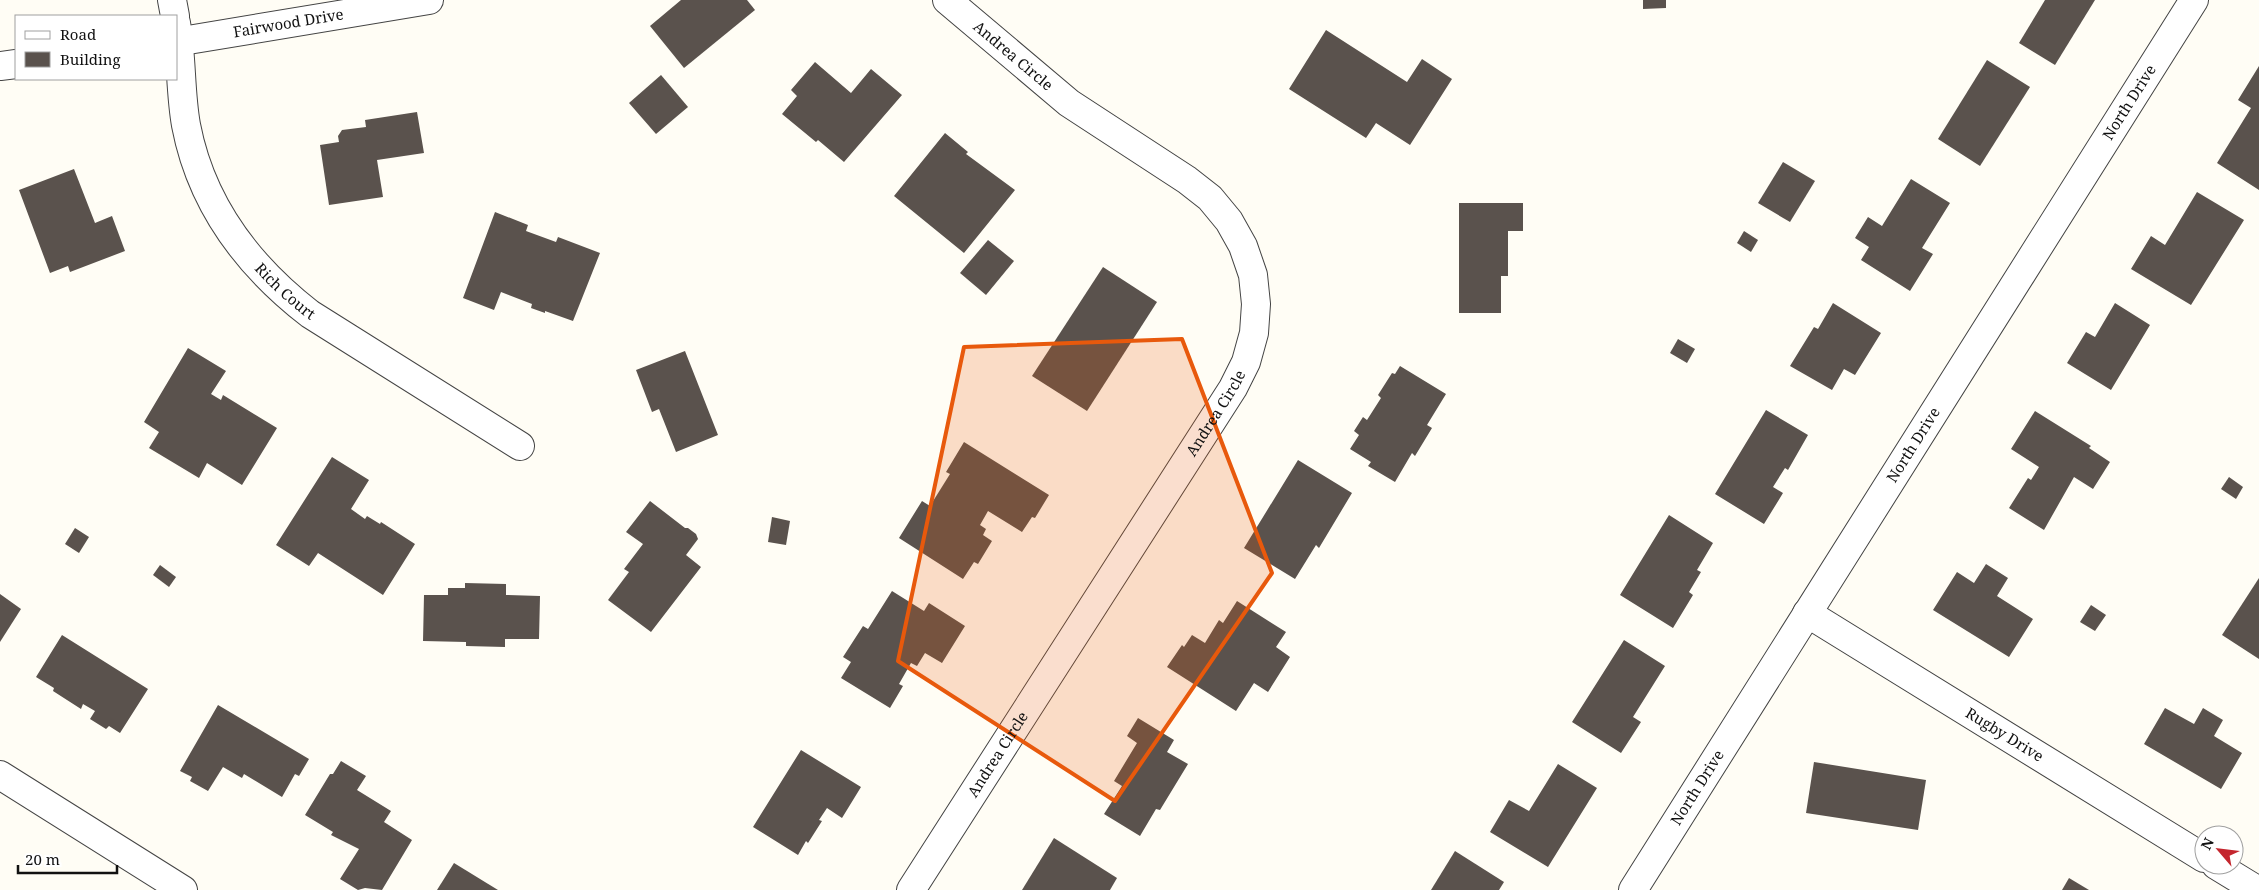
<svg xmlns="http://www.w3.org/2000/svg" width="2259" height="890" font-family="'Noto Serif',serif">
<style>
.building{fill:#5a524d}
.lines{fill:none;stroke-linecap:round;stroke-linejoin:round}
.minor-casing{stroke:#444;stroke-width:30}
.minor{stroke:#fff;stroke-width:28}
.marked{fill:#e8590c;fill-opacity:0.2;stroke:#e8590c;stroke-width:4;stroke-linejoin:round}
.labels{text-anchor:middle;stroke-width:5;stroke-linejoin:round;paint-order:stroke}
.street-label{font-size:15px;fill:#111;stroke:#fff}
</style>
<rect width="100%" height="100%" fill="#fffdf5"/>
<g class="building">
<path d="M681,0h66l8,10 -71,58 -34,-42z"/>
<path d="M1643,0h23v8l-23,1z"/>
<path d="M2045,0h50l-40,65 -36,-22z"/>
<path d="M1326,30l81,52 15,-23 30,20 -42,66 -34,-22 -10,15 -77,-49z"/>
<path d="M1987,60l43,27 -50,79 -42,-27z"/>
<path d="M815,62l36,31 20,-24 31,26 -58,67 -26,-22 -2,2 -34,-28 15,-18 -6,-6z"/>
<path d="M2259,66v124l-42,-27 34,-55 -13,-8z"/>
<path d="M661,75l27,32 -32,27 -27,-31z"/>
<path d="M417,112l7,41 -47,7 6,37 -54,8 -9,-60 19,-3 -1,-6 4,-6 24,-3 -1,-7z"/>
<path d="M945,133l23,19 -2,2 49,36 -51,63 -70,-57z"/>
<path d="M1783,162l32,19 -25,41 -32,-19z"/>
<path d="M74,169l21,54 17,-7 13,35 -55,21 -2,-6 -18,7 -31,-83z"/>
<path d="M1911,179l39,24 -28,45 11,6 -23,37 -49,-31 8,-13 -14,-9 13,-21 14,9z"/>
<path d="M2197,192l47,28 -53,85 -60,-36 20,-33 14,9z"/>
<path d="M1459,203h64v28h-15v45h-7v37h-42z"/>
<path d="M495,212l33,13 -2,6 30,11 2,-5 42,16 -27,68 -28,-10v2l-14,-5 1,-4 -31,-12 -7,18 -31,-12z"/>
<path d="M1744,231l14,9 -7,12 -14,-9z"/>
<path d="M988,240l26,21 -28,34 -26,-22z"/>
<path d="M1103,267l54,35 -70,109 -55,-35z"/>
<path d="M1833,303l48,30 -26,42 -11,-6 -12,21 -42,-24 24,-39 4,2z"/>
<path d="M2115,303l35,22 -39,65 -44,-27 19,-31 9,5z"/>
<path d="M1678,339l17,10 -8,14 -17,-10z"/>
<path d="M188,348l38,23 -15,23 10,6 2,-5 54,33 -35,57 -35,-22 -8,15 -50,-30 10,-16 -15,-10z"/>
<path d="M685,351l33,84 -42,17 -17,-43 -7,3 -16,-42z"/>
<path d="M1400,366l46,28 -19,31 5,3 -17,28 -3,-3 -17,29 -27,-16 3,-4 -21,-13 9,-14 -5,-4 9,-14 4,3 14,-22 -3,-3 14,-22 3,1z"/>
<path d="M1766,410l42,25 -20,35 -3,-2 -12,19 10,6 -19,31 -49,-30z"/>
<path d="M2035,411l56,35 -2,2 21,14 -17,27 -19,-12 -30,53 -35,-22 19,-30 3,2 8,-13 -28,-18z"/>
<path d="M964,442l85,53 -14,23 -3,-1 -10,15 -34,-21 -8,14 6,4 -3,6 9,6 -14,23 -4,-2 -11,17 -64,-41 23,-37 8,5 20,-32 -4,-2z"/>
<path d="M332,457l37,23 -18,29 14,10 2,-3 13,8 1,-2 34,22 -32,51 -65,-42 -9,13 -33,-21z"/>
<path d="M1298,460l54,33 -33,55 -3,-3 -21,34 -51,-31z"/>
<path d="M2229,477l14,10 -7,12 -15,-10z"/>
<path d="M650,501l35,27h3l8,6 2,5 -12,16 15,12 -50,65 -43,-32 21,-28 -5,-3 19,-25 -17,-12z"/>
<path d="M1669,515l44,28 -16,27 4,2 -12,20 4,3 -20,33 -53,-33z"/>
<path d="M772,517l18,4 -4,24 -18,-3z"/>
<path d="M75,528l14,9 -10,16 -14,-9z"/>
<path d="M1986,564l22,14 -11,18 36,23 -24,38 -76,-47 24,-38 17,11z"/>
<path d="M160,565l16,12 -7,10 -16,-12z"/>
<path d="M2259,578v81l-37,-24z"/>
<path d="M465,583l41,1v11l34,1 -1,43h-34v8l-39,-1v-4l-43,-1 1,-46h24v-7h17z"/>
<path d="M892,591l32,20 5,-8 36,23 -23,37 -17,-10 -8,13 -6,-3 -12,21 4,2 -13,22 -49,-30 10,-16 -8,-5 20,-31 5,3z"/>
<path d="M0,594l21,15 -21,33z"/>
<path d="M1237,601l49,31 -10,15 14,10 -22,35 -14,-9 -18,28 -69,-44 15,-22 2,2 8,-12 13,8 14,-23 4,3z"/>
<path d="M2091,605l15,10 -11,16 -15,-9z"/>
<path d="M62,635l86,54 -28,44 -11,-7 -3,3 -16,-10 5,-8 -12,-7 -2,5 -28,-18 1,-3 -18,-11z"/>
<path d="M1624,640l41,26 -32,51 8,5 -20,31 -49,-31z"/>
<path d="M218,705l91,54 -10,17 -4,-2 -13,23 -38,-23 -2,4 -19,-11 -15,24 -18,-10 2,-4 -12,-6z"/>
<path d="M2165,708l29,16 9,-16 20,12 -9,16 28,17 -21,36 -77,-45z"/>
<path d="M1138,718l36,22 -7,12 21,12 -28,46 -4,-1 -16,27 -36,-22 18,-28 -8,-5 23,-38 -10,-7z"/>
<path d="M801,750l60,37 -19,31 -15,-10 -8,12 3,1 -14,22 -2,-2 -8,14 -45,-28z"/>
<path d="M341,761l25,15 -9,14 34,21 -7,11 28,18 -30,50 -17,-2 -7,2 -18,-11 19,-30 -28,-14 2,-3 -28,-17 25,-41h3z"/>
<path d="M1814,762l112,18 -8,50 -112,-17z"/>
<path d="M1558,764l39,24 -49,79 -58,-35 19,-32 20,11z"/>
<path d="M1054,838l63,40 -7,12h-88z"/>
<path d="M1455,851l49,31 -5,8h-68z"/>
<path d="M454,863l44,27h-61z"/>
<path d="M2069,878l20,12h-27z"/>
</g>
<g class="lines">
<g class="minor-casing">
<g id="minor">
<path d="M172,0l3,16"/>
<path id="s1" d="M176,23c6,34 4,69 10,102 15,79 62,141 124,189l210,132"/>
<path id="s2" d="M176,42l253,-42"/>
<path d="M0,66l16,-2"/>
<path id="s3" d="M1807,613l397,245"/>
<path d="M0,775l183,115"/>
<path d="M2216,865l41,25"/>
<path id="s4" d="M911,890l322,-502 13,-26 8,-29 2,-29 -3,-29 -10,-29 -14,-25 -19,-23 -23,-18 -118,-77 -122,-103"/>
<path id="s5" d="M1633,890l561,-890"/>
</g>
</g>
<use href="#minor" class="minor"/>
</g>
<path class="marked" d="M1182,339l90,234 -157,228 -217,-140 66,-314z"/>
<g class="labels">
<g class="street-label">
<text dy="5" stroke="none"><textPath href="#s2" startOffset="114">Fairwood Drive</textPath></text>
<text transform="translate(1013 56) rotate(40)" y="5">Andrea Circle</text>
<text dy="5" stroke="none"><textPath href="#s5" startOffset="931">North Drive</textPath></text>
<text dy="5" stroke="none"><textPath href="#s1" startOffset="300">Rich Court</textPath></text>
<text dy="5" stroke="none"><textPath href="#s4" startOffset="566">Andrea Circle</textPath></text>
<text dy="5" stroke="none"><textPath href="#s5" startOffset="526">North Drive</textPath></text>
<text dy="5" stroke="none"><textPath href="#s3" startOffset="232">Rugby Drive</textPath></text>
<text dy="5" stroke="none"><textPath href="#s4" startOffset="161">Andrea Circle</textPath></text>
<text dy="5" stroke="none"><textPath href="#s5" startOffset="121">North Drive</textPath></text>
</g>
</g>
<rect x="15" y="15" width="162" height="65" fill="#ffffff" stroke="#a0a0a0"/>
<rect x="25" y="31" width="25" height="8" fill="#ffffff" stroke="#a0a0a0"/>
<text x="60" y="40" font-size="15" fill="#111111">Road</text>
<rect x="25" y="52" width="25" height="15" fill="#5a524d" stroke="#a0a0a0"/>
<text x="60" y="65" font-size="15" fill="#111111">Building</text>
<g transform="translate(2219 850) rotate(298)"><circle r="24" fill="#ffffff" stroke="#a0a0a0"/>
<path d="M0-4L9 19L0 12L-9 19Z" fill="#c4262e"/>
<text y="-8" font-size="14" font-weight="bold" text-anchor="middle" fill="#111111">N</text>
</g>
<path d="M18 865v8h99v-8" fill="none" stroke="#111111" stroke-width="2.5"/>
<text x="25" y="865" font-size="15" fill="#111111" stroke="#ffffff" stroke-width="4" paint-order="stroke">20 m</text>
</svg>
